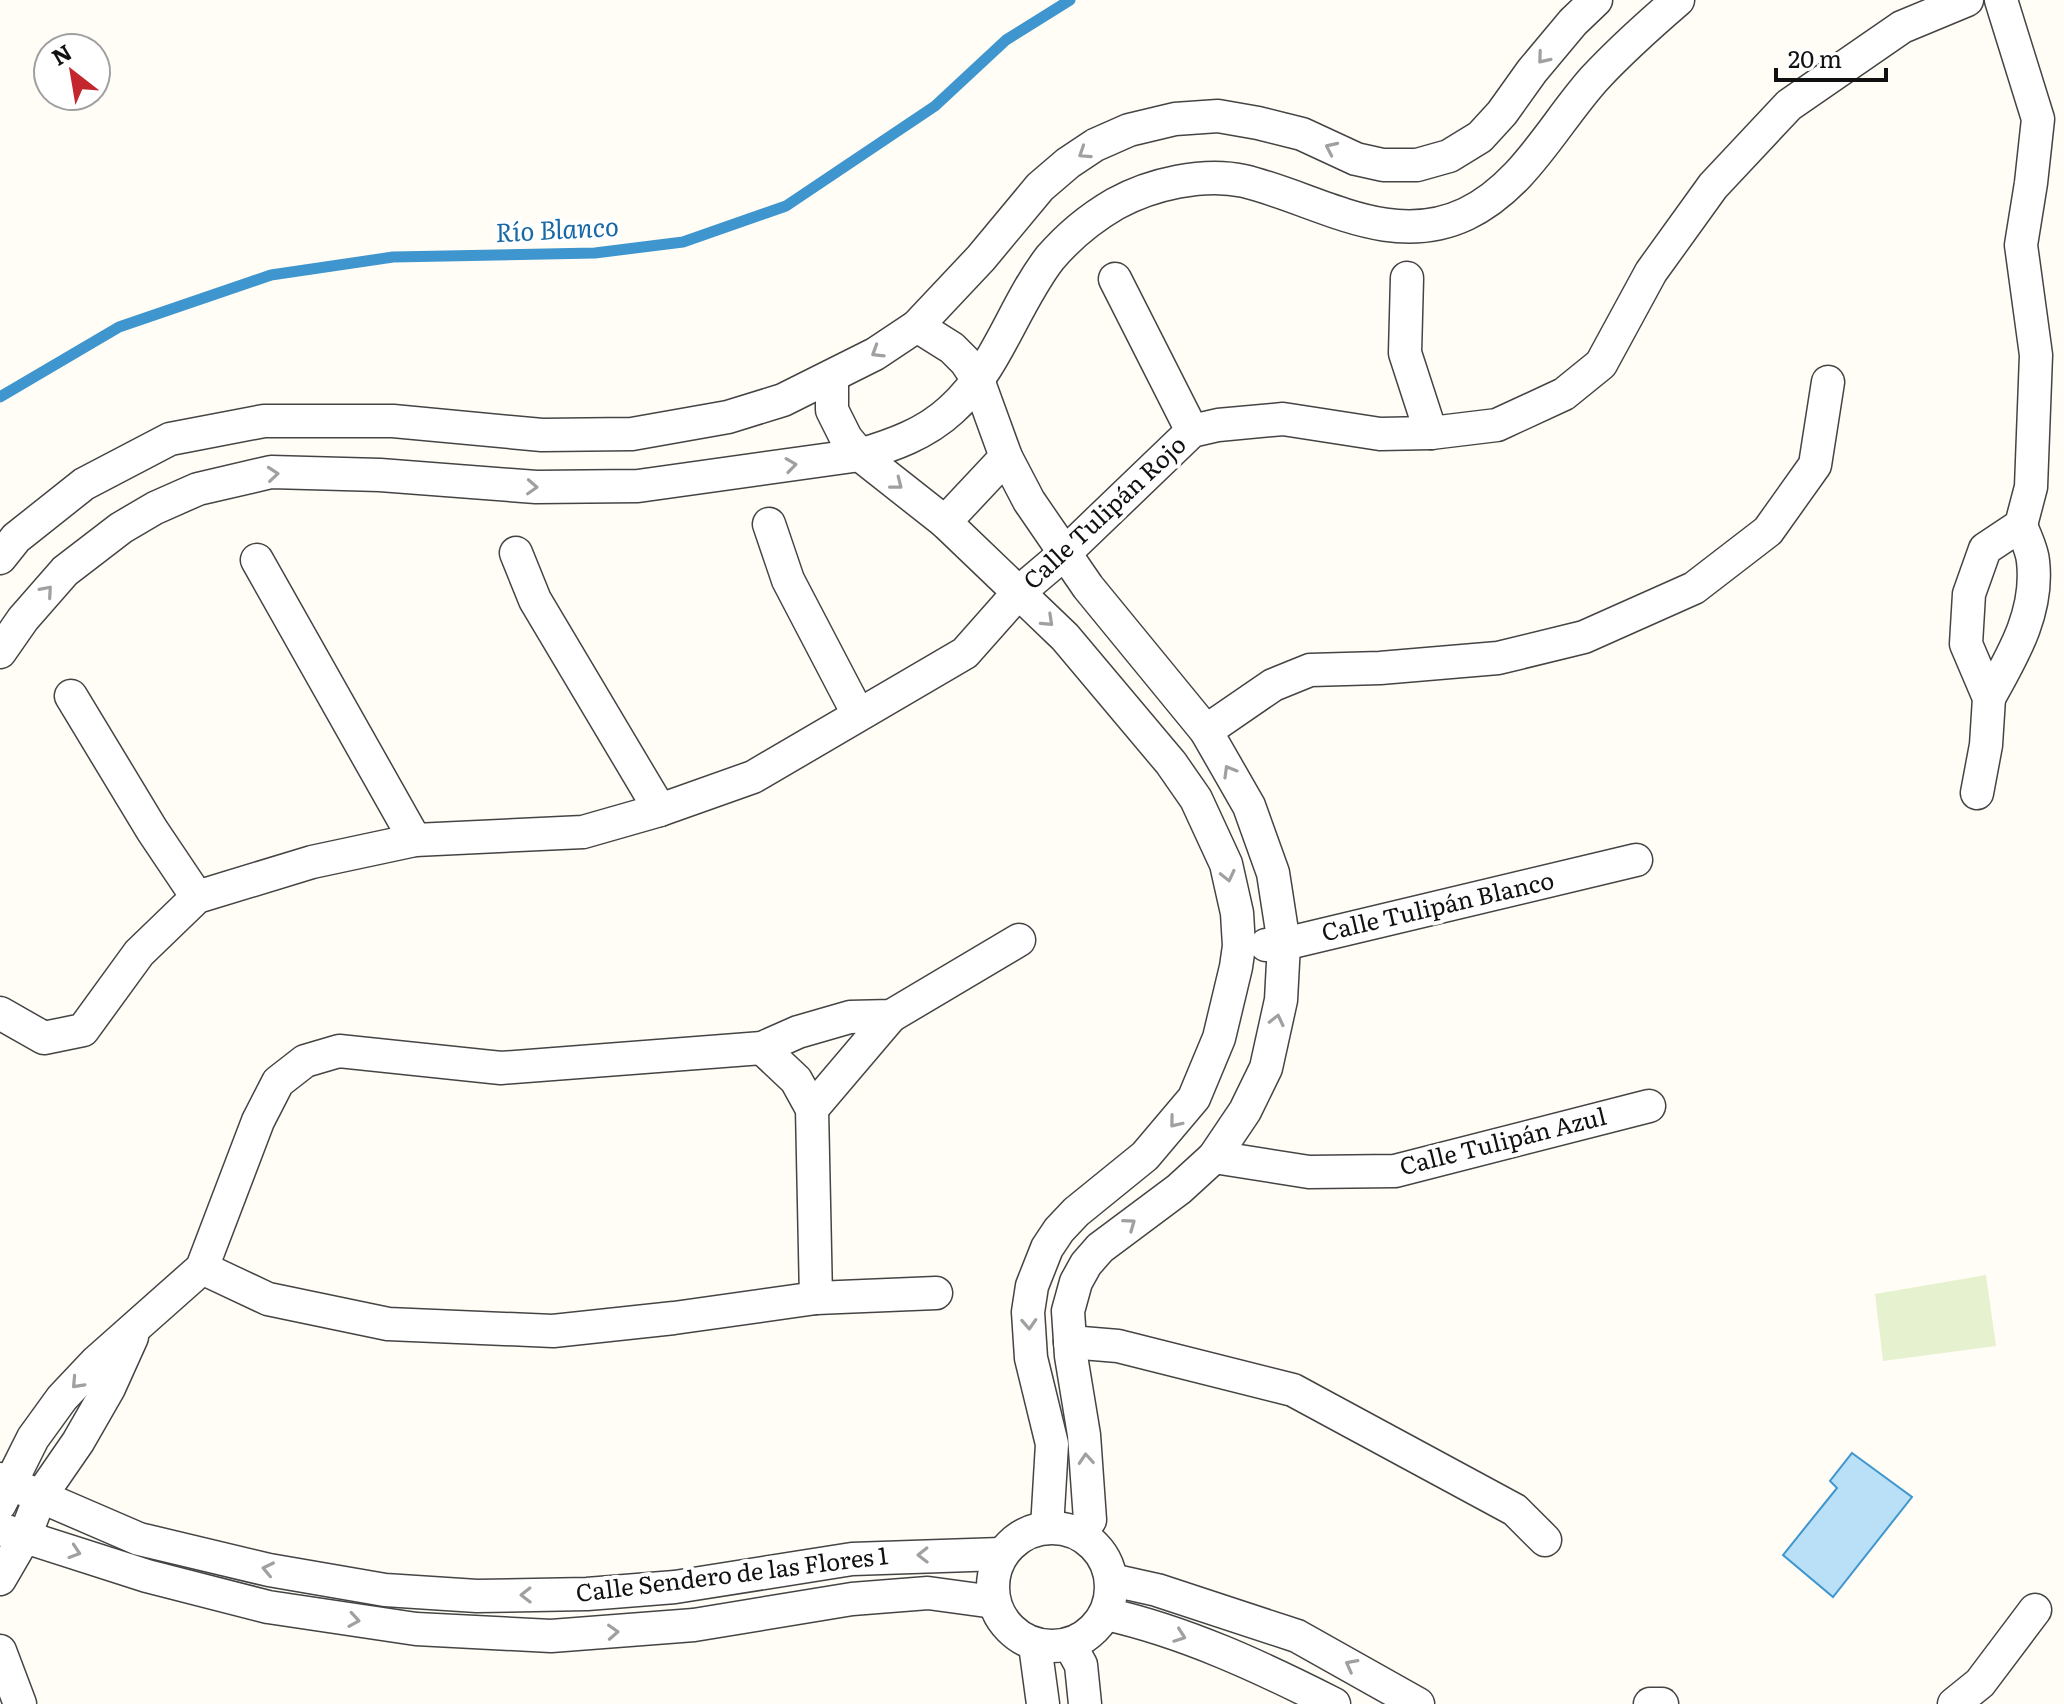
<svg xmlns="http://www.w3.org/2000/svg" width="2064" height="1704" font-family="Literata,serif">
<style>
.pitch{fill:#e6f2cf}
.water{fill:#b9e0f7;stroke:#3f96cf;stroke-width:2}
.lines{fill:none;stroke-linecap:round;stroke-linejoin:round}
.stream{stroke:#3f96cf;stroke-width:11}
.street-casing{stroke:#444;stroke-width:35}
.street{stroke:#fff;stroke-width:32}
.oneway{stroke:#a0a0a0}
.labels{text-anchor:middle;stroke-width:8;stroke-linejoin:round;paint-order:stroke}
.street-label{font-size:24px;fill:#111;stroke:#fff}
.water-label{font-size:26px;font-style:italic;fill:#1768a6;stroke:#fff}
</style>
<rect width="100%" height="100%" fill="#fffdf5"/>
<path class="pitch" d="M1986,1275l10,71 -113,15 -8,-67z"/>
<path class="water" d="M1852,1453l60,44 -79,100 -50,-42 54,-67 -7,-7z"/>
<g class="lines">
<path class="stream" d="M0,397l119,-70 152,-52 122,-18 202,-4 88,-11 103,-36 149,-100 71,-66 64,-40"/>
<g class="street-casing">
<g id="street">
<path d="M1407,278l-2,75 26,80"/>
<path d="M1115,279l77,152"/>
<path d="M917,326l35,22 14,14 12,18 28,77 23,44 59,86 118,144 43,75 24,67 11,71 -3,56 -15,68 -21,43 -31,46 -35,32 -79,59 -14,16 -10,18 -8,29 3,45 13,79 6,85 -10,14"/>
<path d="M832,377v33l14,28 14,17 85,67 120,115 106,126 25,36 30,65 11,49 2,33 -3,21 -17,71 -25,60 -49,58 -69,56 -17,18 -12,18 -15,38 -4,26 3,46 21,86 -5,84"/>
<path d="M945,522l61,-65"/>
<path d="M769,524l19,56 70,134"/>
<path d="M516,553l19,47 125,210"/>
<path d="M0,558l16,-20 68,-54 86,-45 94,-18h129l149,14 90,-1 96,-17 55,-17 92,-46 42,-28 64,-68 59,-71 28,-24 27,-18 34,-15 46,-11 43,-3 40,7 44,11 54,25 27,6h34l32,-9 31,-19 22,-24 30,-42 41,-49 23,-22"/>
<path d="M257,560l158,280"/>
<path d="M0,652l23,-33 42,-48 56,-43 34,-20 43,-19 73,-17 109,3 156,12 102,-1 222,-31c33,-10 65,-21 91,-45 46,-41 62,-104 99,-152 18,-21 41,-40 65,-54 36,-20 89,-32 129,-23 74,18 146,69 222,33 58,-28 87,-89 128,-135 26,-28 55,-54 84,-79"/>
<path d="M71,696l81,134 45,67"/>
<path d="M1989,698c24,-43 50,-86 44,-137 -1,-12 -8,-24 -12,-36"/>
<path d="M1206,731l67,-46 37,-15 70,-2 118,-10 86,-21 110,-49 74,-57 47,-66 13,-83"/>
<path d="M1977,793l9,-48 3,-47 -23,-54 3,-50 16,-45 36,-24 10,-38 5,-132 -15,-110 10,-62 7,-64 -37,-119"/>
<path d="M1266,945l18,-1 352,-84"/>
<path d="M0,1013l44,25 39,-8 56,-77 58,-56 115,-35 103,-22 168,-8 77,-22 93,-33 212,-124 53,-60 46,-39 128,-123 26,-6 65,-6 97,15 51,-1 66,-8 67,-31 37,-30 50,-92 62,-86 76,-81 113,-78 65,-27"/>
<path d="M762,1048l34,32 16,29 4,189"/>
<path d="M812,1109l79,-93"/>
<path d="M1214,1157l95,15 86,-1 254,-65"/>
<path d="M202,1268l66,31 120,25 165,7 121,-13 142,-20 120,-5"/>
<path d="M1070,1342l48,4 175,44 222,120 30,30"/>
<path d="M0,1479l139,60 130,31 116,20 92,6 110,-2 88,-7 177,-28 149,-5"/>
<path d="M0,1504l33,-66 29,-40 34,-36 106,-94 56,-147 20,-39 27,-21 34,-10 162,17 261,-20 36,-16 52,-15 41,-1 128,-76"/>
<circle cx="1052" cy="1587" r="59"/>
<path d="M0,1529l147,47 121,31 148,22 135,7 143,-11 158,-26 76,-6 66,9"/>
<path d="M0,1579l25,-43 15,-39 38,-55 31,-54 23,-51"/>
<path d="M1112,1580l45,10 140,46 121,68"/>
<path d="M1106,1614c80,18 155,53 228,90"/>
<path d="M1035,1645l8,59"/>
<path d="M1070,1645l11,20 4,39"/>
<path d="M0,1651l20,53"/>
<path d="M1650,1704h12"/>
<path d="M1954,1704l26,-21 55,-73"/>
</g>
</g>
<use href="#street" class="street"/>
</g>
<defs><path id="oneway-chevron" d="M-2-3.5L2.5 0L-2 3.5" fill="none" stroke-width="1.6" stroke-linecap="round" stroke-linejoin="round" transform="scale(2)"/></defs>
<g class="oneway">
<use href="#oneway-chevron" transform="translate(1543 58) rotate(130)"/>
<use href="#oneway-chevron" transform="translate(1331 148) rotate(-155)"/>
<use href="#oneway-chevron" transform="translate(1084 153) rotate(147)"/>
<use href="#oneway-chevron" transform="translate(877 352) rotate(148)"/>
<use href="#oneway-chevron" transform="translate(791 465) rotate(-8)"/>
<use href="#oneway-chevron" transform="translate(273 474) rotate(-5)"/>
<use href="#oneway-chevron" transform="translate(897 484) rotate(38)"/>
<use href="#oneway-chevron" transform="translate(532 487) rotate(3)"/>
<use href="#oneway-chevron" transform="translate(47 591) rotate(-49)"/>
<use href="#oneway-chevron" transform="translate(1048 621) rotate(43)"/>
<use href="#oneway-chevron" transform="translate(1229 771) rotate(-120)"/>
<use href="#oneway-chevron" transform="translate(1228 876) rotate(77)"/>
<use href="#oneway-chevron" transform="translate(1277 1020) rotate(-77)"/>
<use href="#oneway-chevron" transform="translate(1175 1122) rotate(129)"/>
<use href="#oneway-chevron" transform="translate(1130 1224) rotate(-36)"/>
<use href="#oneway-chevron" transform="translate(1029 1324) rotate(87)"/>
<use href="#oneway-chevron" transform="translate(77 1383) rotate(133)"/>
<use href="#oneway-chevron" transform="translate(1086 1459) rotate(-94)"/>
<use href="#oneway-chevron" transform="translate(75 1552) rotate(18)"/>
<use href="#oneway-chevron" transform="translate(923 1555) rotate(179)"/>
<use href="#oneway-chevron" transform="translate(268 1569) rotate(-168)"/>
<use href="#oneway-chevron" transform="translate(526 1595) rotate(179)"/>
<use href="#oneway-chevron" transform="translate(354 1620) rotate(9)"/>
<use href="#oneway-chevron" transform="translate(613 1632) rotate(-3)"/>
<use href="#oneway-chevron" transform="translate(1180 1636) rotate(20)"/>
<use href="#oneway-chevron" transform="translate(1351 1665) rotate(-152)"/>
</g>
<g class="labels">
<g class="street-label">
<text transform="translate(1105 513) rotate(-43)" y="8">Calle Tulipán Rojo</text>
<text transform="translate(1438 907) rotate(-13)" y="8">Calle Tulipán Blanco</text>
<text transform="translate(1503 1142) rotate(-14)" y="8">Calle Tulipán Azul</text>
<text transform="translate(732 1575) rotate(-7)" y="8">Calle Sendero de las Flores 1</text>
</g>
<g class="water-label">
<text transform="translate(557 230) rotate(-3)" y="9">Río Blanco</text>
</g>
</g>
<g transform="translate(72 72) rotate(329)"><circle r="38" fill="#ffffff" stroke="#a0a0a0" stroke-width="2"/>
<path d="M0-6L14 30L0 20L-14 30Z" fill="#c4262e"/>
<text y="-12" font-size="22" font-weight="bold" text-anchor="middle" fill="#111111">N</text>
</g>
<path d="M1776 68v12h110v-12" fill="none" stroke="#111111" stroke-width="4"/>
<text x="1788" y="68" font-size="24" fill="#111111" stroke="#ffffff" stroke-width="6" paint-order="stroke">20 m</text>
</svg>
